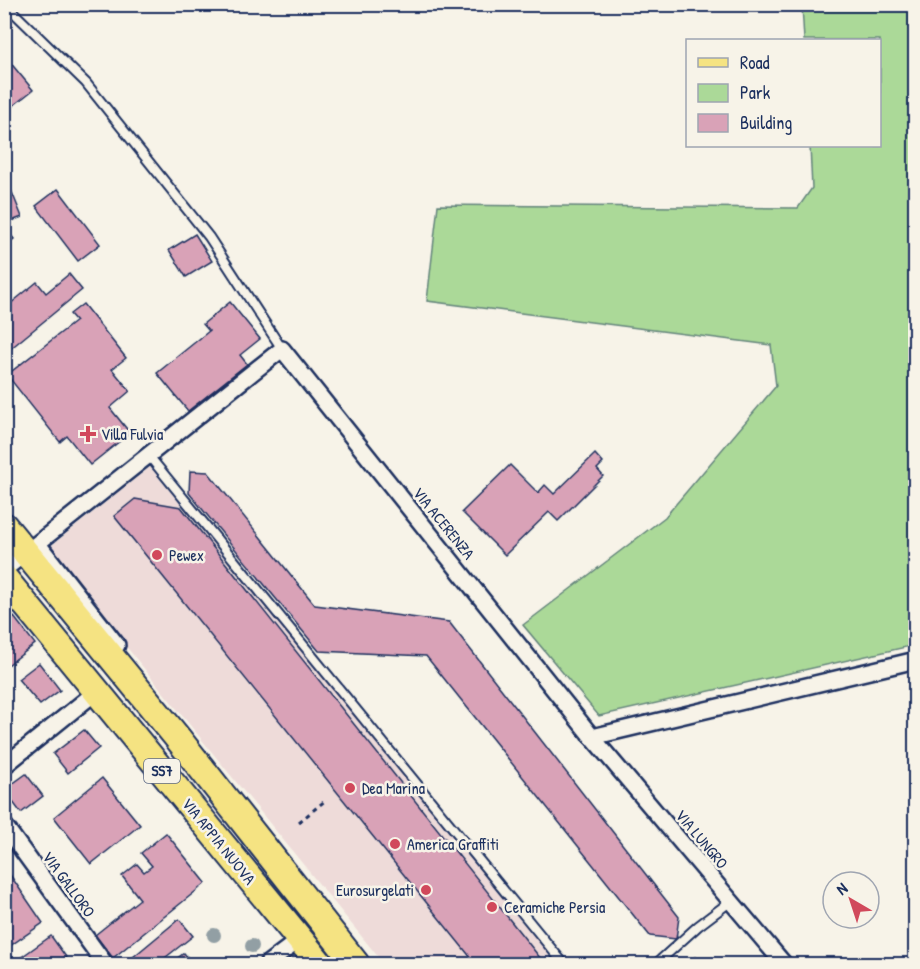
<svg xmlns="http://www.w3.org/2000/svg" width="920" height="969" font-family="'Patrick Hand',sans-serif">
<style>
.built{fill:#eedbd9}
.green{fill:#abd998;stroke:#63847b;stroke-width:1.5}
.building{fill:#d9a2b7;stroke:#1b2f5e;stroke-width:1.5}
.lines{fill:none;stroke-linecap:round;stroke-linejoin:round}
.service-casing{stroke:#1b2f5e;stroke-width:12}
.minor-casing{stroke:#1b2f5e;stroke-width:20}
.primary-casing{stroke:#1b2f5e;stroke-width:30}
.path{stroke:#1b2f5e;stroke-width:3;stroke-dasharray:4.5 4.5;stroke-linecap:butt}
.service{stroke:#f7f3e8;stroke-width:8}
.minor{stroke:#f7f3e8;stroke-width:15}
.primary{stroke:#f5e382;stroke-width:26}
.tree{fill:#929fa4}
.poi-dot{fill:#d1495b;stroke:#f7f3e8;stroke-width:2}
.labels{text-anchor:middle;stroke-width:5;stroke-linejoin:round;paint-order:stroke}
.shield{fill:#f7f3e8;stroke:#5d6a87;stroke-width:1.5}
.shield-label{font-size:15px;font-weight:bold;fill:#1b2f5e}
.poi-label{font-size:16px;fill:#1b2f5e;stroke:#f7f3e8;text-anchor:start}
.street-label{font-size:16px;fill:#1b2f5e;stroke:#f7f3e8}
</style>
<rect width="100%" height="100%" fill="#f7f3e8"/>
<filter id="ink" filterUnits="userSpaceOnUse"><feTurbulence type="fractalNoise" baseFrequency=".0167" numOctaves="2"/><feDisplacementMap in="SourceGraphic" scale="12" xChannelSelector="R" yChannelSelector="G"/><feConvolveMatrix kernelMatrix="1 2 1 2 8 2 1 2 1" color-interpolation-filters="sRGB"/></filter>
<g filter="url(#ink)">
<path class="built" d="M150,467l408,497h-174l-337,-415z"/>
<path class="green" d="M802,5h113v640l-316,71 -76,-91 142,-108 111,-131 -5,-41 -344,-44 11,-96 360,3 14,-20 -2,-42h70v-106h-76z"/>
<g class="building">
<path d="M4,55l29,35 -29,23z"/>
<path d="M5,175l17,42 -13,5 -5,-11z"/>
<path d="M58,189l42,55 -22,17 -42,-55z"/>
<path d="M4,227l10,12 -10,8z"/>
<path d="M195,234l17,27 -26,16 -17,-27z"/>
<path d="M69,274l13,16 -78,64v-45l33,-27 9,11z"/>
<path d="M230,302l30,37 -20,16 7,9 -59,47 -31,-38 52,-42 -6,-7z"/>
<path d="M83,304l43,54 -14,11 18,22 -20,17 20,25 -40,32 -23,-29 -7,6 -53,-67 69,-54 -6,-7z"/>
<path d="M595,454l8,9 -6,6 6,7 -45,45 -9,-9 -44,43 -43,-43 48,-47 28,28 7,-8 9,9z"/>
<path d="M190,471l18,1 107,133 134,17 230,295 -3,22 -26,-3 -224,-280 -107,-5 -130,-158z"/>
<path d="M135,499l46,8 364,457h-69l-362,-448z"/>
<path d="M14,617l21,27 -31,24v-43z"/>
<path d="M39,663l21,27 -20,15 -22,-26z"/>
<path d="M84,730l15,18 -31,25 -15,-19z"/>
<path d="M26,774l17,22 -22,17 -17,-23z"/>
<path d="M102,778l38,47 -49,39 -37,-47z"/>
<path d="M166,833l40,50 -93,75 -18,-23 45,-36 -18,-23 15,-12 7,8 8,-6 -11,-13z"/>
<path d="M6,869l37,54 -39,27v-80z"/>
<path d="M179,919l14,17 -36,28h-28l-2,-2z"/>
<path d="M51,936l20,28h-57l-1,-1z"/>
<path d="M184,953l9,11h-23z"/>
<path d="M695,957l6,7h-16z"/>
</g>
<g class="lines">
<g class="service-casing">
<g id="service">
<path d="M5,4l81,79 123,154 73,112"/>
<path d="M149,456l415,508"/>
<path d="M656,964l42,-38 33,-25"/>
</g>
</g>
<g class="minor-casing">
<g id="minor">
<path d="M38,544l79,101"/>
<path d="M4,570l278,-221 310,388 192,227"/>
<path d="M592,737l324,-77"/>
<path d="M4,766l93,-75"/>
<path d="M4,825l101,139"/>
<path d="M267,964l32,-24"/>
</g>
</g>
<g class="primary-casing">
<g id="primary">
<path d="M4,526l172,210 180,228"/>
<path d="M4,578l316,386"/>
</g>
</g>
<path class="path" d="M299,822l27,-22"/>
<use href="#service" class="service"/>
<use href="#minor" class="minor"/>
<use href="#primary" class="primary"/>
</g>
<g class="tree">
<circle cx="214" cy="935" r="7"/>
<circle cx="252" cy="946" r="7"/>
</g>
</g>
<g class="poi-dot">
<path d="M85 425h6v6h6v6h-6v6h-6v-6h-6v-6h6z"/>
<circle cx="157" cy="555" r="6"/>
<circle cx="350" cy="788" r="6"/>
<circle cx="395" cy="844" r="6"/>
<circle cx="426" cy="890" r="6"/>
<circle cx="492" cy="907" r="6"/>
</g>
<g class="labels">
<rect class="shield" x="144" y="759" width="36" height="24" rx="4.5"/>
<g class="shield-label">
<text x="162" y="776">SS7</text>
</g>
<g class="poi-label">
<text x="101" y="440">Villa Fulvia</text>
<text x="169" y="561">Pewex</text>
<text x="362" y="794">Dea Marina</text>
<text x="407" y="850">America Graffiti</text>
<text x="414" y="896" text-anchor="end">Eurosurgelati</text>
<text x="504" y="913">Ceramiche Persia</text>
</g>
<g class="street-label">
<text transform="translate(444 523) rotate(51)" y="6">VIA ACERENZA</text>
<text transform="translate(702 839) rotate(50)" y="6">VIA LUNGRO</text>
<text transform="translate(219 841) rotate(51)" y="6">VIA APPIA NUOVA</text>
<text transform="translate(69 884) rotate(54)" y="6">VIA GALLORO</text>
</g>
</g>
<rect width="920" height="969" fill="none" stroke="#f7f3e8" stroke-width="24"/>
<rect x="12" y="12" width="896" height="945" fill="none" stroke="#1b2f5e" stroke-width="2" filter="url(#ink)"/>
<rect x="686" y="39" width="195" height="108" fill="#f7f3e8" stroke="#9fa5b1" stroke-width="1.5"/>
<rect x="698" y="58" width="30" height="9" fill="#f5e382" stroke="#9fa5b1" stroke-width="1.5"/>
<text x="740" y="69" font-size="18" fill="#1b2f5e">Road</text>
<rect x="698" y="84" width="30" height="18" fill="#abd998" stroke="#9fa5b1" stroke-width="1.5"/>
<text x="740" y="99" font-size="18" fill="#1b2f5e">Park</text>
<rect x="698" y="114" width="30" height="18" fill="#d9a2b7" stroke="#9fa5b1" stroke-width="1.5"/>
<text x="740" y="129" font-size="18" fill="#1b2f5e">Building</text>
<g transform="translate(851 900) rotate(321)"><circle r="28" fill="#f7f3e8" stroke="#9fa5b1" stroke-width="1.5"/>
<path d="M0-4.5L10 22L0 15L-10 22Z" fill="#d1495b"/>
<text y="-9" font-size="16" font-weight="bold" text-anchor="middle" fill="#1b2f5e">N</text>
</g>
</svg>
